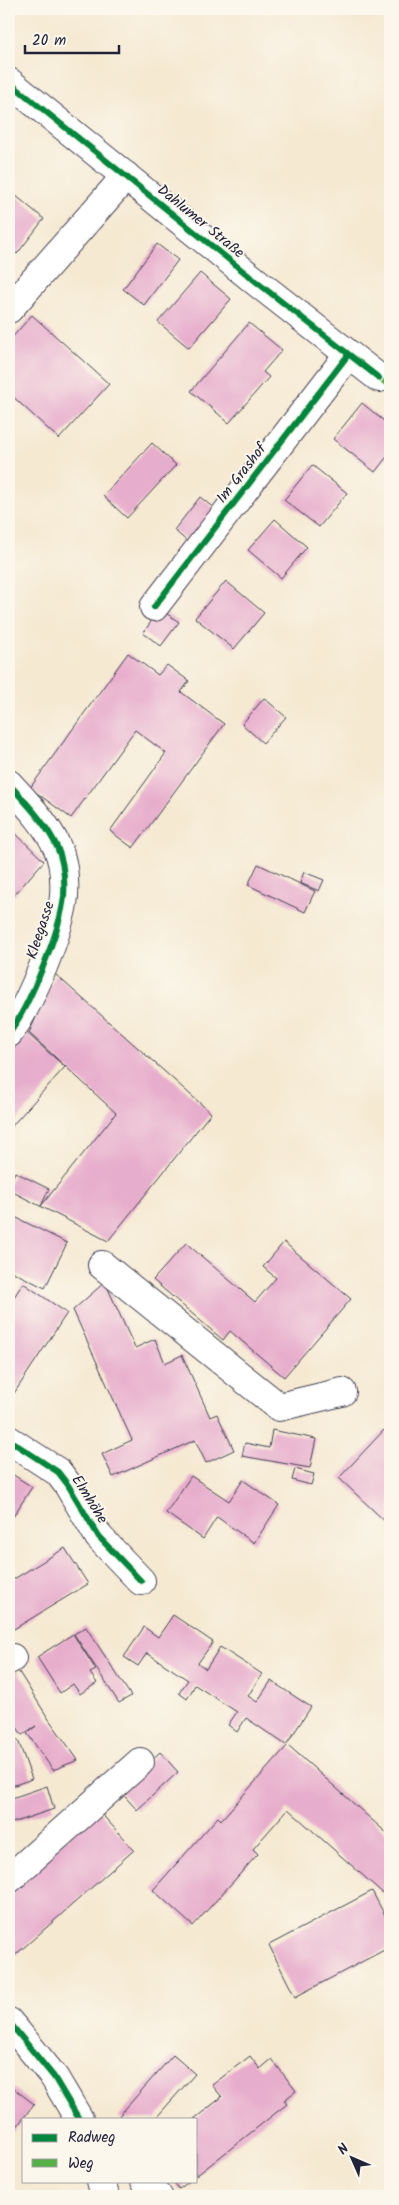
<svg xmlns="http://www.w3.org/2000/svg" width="399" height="2205" font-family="Kalam,sans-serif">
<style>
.building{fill:#e7adcc}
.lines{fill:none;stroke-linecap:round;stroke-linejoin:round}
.minor-casing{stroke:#424052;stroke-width:30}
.minor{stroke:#fff;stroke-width:28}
.quiet{stroke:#55b146;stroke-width:5;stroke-dasharray:10 5;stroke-linecap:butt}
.cycleway-casing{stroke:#fbf7ec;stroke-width:9}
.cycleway{stroke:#00873e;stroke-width:6}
.labels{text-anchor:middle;stroke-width:4;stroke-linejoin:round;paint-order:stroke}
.street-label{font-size:15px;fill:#22223b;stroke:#fbf7ec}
</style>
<rect width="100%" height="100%" fill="#fbf7ec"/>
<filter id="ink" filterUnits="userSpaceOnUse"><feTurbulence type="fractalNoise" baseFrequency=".02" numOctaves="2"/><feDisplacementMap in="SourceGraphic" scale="10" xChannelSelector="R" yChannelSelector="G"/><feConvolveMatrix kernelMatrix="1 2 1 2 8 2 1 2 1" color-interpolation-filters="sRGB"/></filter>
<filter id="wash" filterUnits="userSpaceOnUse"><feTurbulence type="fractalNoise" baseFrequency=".0096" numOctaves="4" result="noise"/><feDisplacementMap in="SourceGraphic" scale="20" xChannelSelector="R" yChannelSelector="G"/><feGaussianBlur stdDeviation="1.12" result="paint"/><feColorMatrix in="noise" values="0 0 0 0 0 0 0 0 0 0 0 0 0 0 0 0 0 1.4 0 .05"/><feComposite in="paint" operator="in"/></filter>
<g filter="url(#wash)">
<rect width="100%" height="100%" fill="#f5e9d2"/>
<g id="blocks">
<g class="building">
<path d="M9,190l35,29 -27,35 -6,-5 -2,3z"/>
<path d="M157,244l21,16 -34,45 -21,-16z"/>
<path d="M200,273l31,26 -42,49 -31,-26z"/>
<path d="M32,315l77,69 -50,55 -50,-46v-52z"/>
<path d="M249,323l33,27 -19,22 6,5 -40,46 -38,-32z"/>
<path d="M362,403l28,23v27l-15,19 -42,-33z"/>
<path d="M152,443l24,22 -49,53 -24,-22z"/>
<path d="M312,465l35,28 -28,34 -35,-27z"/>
<path d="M200,497l15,12 -26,34 -15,-13z"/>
<path d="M275,519l32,28 -26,31 -33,-28z"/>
<path d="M226,581l38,32 -30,36 -39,-31z"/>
<path d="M160,609l19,13 -18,24 -18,-13z"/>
<path d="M128,653l30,22 9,-10 22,16 -8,11 43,32 -91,124 -23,-17 56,-78 -31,-23 -64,88 -41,-30z"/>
<path d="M264,698l22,19 -23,26 -21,-19z"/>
<path d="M9,827l35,34 -35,40z"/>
<path d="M258,864l57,27 -10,21 -57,-27z"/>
<path d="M304,872l20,8 -5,11 -19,-8z"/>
<path d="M55,974l156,139 -103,128 -99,-51v-5l6,-13 34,17 -8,17 75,-93 -87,-80z"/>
<path d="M27,1033l38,34 -56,62v-76z"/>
<path d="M9,1214l58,29 -22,45 -36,-18z"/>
<path d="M284,1242l67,57 -67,78 -54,-46 -7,9 -70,-60 33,-37 69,59 21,-24 -13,-11z"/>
<path d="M105,1282l30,66 20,-9 10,24 17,-8 28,62 7,-3 17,36 -28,13 -11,-23 -82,37 -11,-23 30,-14 -59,-130z"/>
<path d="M23,1283l44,30 -58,88v-96z"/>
<path d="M272,1430l44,9 -6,29 -68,-12 3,-13 24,5z"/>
<path d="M384,1430l6,6v90l-51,-48z"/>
<path d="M295,1469l19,5 -3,11 -19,-5z"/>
<path d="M9,1472l23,15 -23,36z"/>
<path d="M191,1476l38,25 14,-21 36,25 -25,38 -37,-26 -14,22 -37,-26z"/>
<path d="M65,1548l23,36 -79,48v-50z"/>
<path d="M173,1615l40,27 -15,21 8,6 14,-22 42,27 -14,22 9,6 14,-21 40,26 -25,38 -40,-27 -9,14 -9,-7 9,-13 -42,-27 -8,14 -8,-6 9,-13 -41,-27 -9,13 -14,-9 20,-30 14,10z"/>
<path d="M86,1627l45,69 -12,7 -45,-69z"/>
<path d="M73,1634l23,36 -6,3 7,10 -17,11 -7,-10 -13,9 -23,-36z"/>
<path d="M17,1669l31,49 30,42 -25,10 -26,-37 9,-7 -14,9 -13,-20v-41z"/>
<path d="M18,1740l14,39 -23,8v-44z"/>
<path d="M288,1745l102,91v56l-4,4 -98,-87 -35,40 5,5 -65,72 -40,-36 65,-73 3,3z"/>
<path d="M160,1752l18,20 -41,38 -18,-20z"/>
<path d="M47,1786l7,23 -45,15v-25z"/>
<path d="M98,1810l36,40 -122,108 -3,-3v-66z"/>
<path d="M372,1891l18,34v22l-95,50 -26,-52z"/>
<path d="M173,2055l22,19 -40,45h-35l-2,-2z"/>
<path d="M250,2056l10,13 12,-10 24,32 -12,9 3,4 -91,72v-57h-2l28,-22 -10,-12z"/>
<path d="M9,2085l25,19 -25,33z"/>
<path d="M173,2181h17l-11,8z"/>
</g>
</g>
</g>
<g filter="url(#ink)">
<use href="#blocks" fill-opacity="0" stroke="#424052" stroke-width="1"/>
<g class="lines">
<g class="minor-casing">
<g id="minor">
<path d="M9,82l250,202 120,94"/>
<path d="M9,309l117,-133"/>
<path d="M154,607l194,-252"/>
<path d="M9,784c18,20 37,39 48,63 7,15 8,33 7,49 -3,33 -35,111 -55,137"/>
<path d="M102,1265l177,142 63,-15"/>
<path d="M9,1440l49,32 10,13 31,52 42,44"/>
<path d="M9,1660l3,-2"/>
<path d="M9,1879l131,-117"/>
<path d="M9,2022l45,55 25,42"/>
<path d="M101,2181l4,15"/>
<path d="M145,2181l13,15"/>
</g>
</g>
<use href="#minor" class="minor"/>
<path class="quiet" d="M379,378l11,9"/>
<g class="cycleway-casing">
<g id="cycleway">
<path d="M9,82l250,202 120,94"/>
<path d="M154,607l194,-252"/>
<path d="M9,784c18,20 37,39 48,63 7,15 8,33 7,49 -3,33 -35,111 -55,137"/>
<path d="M9,1440l49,32 10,13 31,52 42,44"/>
<path d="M9,2022l45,55 25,42"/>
</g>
</g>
<use href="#cycleway" class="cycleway"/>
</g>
</g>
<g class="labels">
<g class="street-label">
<text transform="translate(201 221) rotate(39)" y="5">Dahlumer Straße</text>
<text transform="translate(241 473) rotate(-52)" y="5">Im Grashof</text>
<text transform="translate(40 930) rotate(-72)" y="5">Kleegasse</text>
<text transform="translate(90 1499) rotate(58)" y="5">Elmhöhe</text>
</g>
</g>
<rect width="399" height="2205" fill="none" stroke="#fbf7ec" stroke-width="30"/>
<rect x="22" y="2118" width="175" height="65" fill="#fbf7ec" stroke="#a4a2a5"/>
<rect x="32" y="2134" width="25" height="8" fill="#00873e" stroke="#a4a2a5"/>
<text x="68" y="2142" font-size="15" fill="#22223b">Radweg</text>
<rect x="32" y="2159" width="25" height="8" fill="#55b146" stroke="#a4a2a5"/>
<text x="68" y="2168" font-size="15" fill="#22223b">Weg</text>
<g transform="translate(352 2158) rotate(315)" stroke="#fbf7ec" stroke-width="4" paint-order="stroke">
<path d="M0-4L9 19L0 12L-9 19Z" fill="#22223b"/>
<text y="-8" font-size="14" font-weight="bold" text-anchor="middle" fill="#22223b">N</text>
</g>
<path d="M25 45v8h94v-8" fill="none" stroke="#22223b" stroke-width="2.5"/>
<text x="32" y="45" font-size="15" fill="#22223b" stroke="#fbf7ec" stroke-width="4" paint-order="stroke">20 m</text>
</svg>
